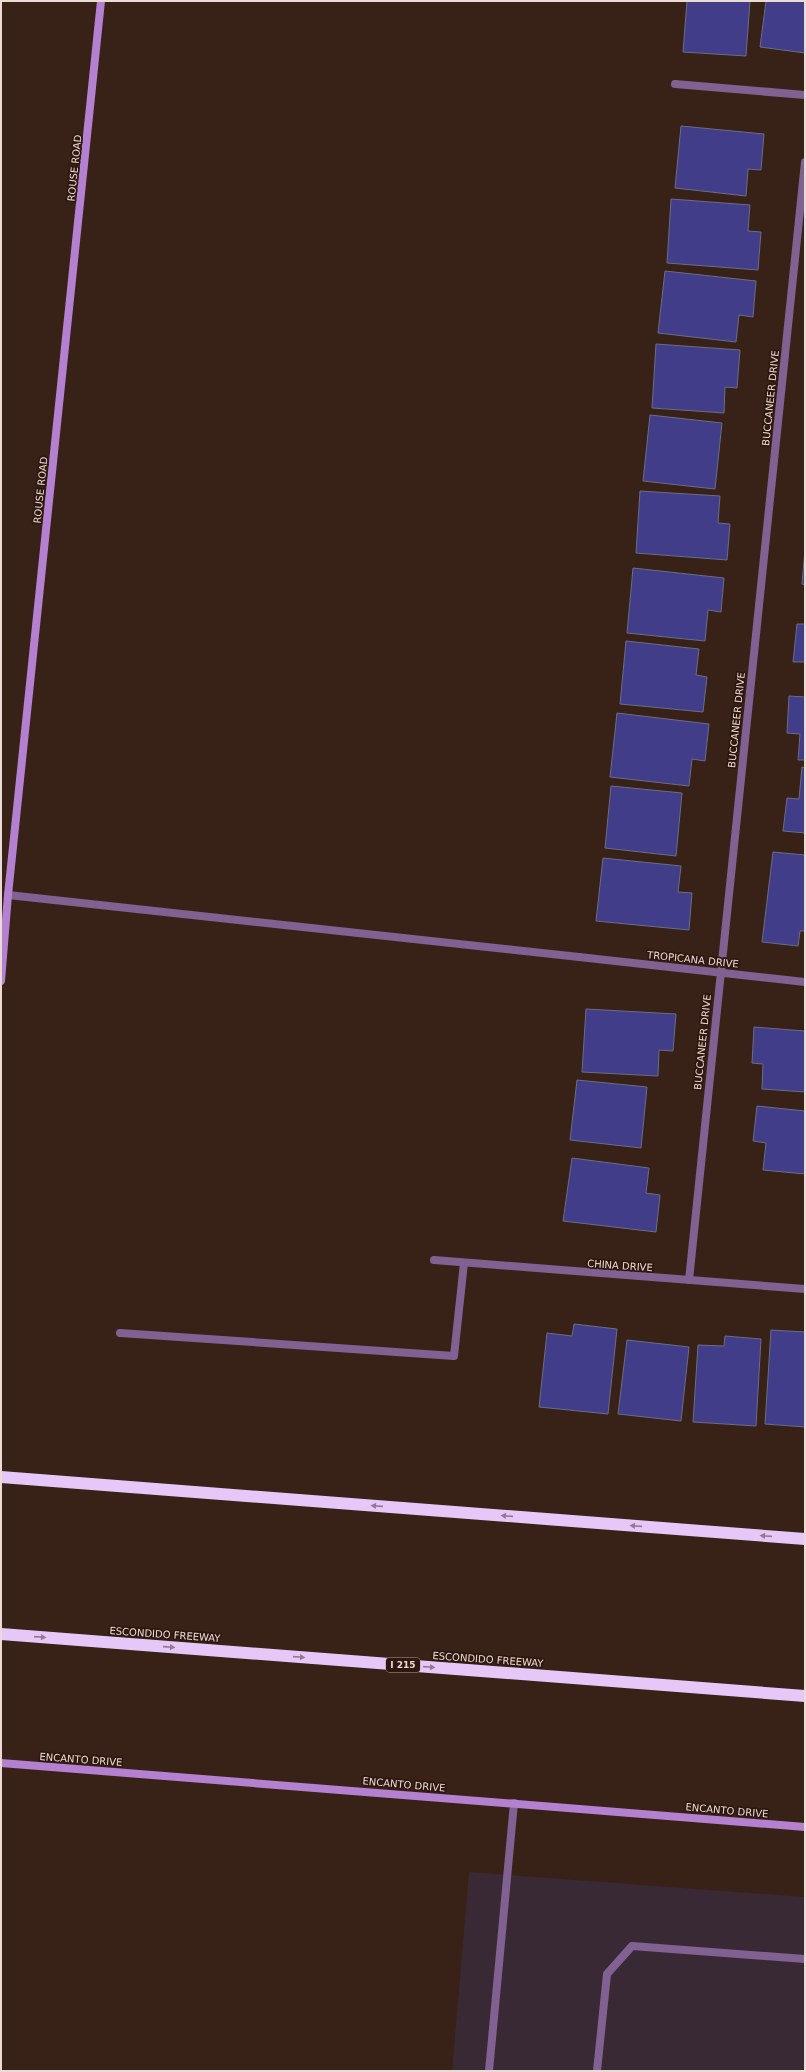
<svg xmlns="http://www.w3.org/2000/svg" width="806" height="2072" font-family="'DejaVu Sans',sans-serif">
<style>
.commercial{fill:#382935}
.building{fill:#413d88;stroke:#6b6d86}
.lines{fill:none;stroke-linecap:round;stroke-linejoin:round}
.lane{stroke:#806192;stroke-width:8}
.street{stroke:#806192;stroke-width:8}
.secondary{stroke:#b381cf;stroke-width:8}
.highway{stroke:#e6c8f8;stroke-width:12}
.oneway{fill:#93788f}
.labels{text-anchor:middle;stroke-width:3.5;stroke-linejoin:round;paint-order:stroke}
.shield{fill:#2d170e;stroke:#b2a099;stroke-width:1}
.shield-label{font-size:9px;font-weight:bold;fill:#ebdbd5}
.street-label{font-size:10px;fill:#ebdbd5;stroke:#2d170e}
</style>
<rect width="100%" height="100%" fill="#382117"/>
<path class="commercial" d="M469,1872l336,25v174h-353z"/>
<g class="building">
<path d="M687,1h63l-4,55 -63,-4z"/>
<path d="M766,1h39v52l-45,-6z"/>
<path d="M681,126l83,8 -3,36 -13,-1 -2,27 -71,-8z"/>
<path d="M671,199l79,6 -2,26 13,1 -3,38 -91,-7z"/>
<path d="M665,271l91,10 -3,36 -14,-2 -3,27 -78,-9z"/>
<path d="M656,344l84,6 -3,38 -12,-1 -1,26 -72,-5z"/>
<path d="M650,415l72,8 -7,66 -72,-8z"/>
<path d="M640,491l80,5 -2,27 12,1 -3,36 -91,-7z"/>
<path d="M805,549v36l-3,-1z"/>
<path d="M633,568l91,10 -3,34 -13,-2 -3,31 -78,-8z"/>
<path d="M797,624h8v38h-12z"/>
<path d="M626,641l73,8 -3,26 11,2 -4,35 -83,-8z"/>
<path d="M789,696l16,1v63h-7l2,-26 -13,-1z"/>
<path d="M617,713l92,11 -4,37 -13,-2 -3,27 -79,-9z"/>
<path d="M802,767l3,1v65l-22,-2 4,-33 12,1z"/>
<path d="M611,786l71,7 -6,63 -71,-8z"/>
<path d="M773,852l32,3v76h-5l-2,15 -36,-4z"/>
<path d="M603,858l78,8 -3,26 14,1 -3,37 -93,-9z"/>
<path d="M586,1009l90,5 -3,37 -14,-1 -1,26 -76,-4z"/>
<path d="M754,1027l51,4v61l-43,-3 1,-25 -11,-1z"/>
<path d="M577,1080l70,7 -6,61 -71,-8z"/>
<path d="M757,1106l48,5v63l-42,-4 3,-27 -13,-2z"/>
<path d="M572,1158l77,10 -3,25 14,2 -4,37 -93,-11z"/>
<path d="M574,1324l43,5 -9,85 -69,-7 8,-74 25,3z"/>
<path d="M771,1330l34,2v95l-40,-3z"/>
<path d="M725,1336l36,3 -5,87 -63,-4 5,-77 26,1z"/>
<path d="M627,1340l62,7 -8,74 -63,-7z"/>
</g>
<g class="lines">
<g class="lane">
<path d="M8,895l571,62"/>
<path d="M120,1333l334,23 10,-93"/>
<path d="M489,2071l25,-268"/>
<path d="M597,2071l10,-97 25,-28 173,13"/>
</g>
<g class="street">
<path d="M675,84l130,11"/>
<path d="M579,957l226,25"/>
<path d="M434,1260l371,29"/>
<path d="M689,1280l116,-1118"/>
</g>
<g class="secondary">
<path d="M1,981l7,-86 93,-894"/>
<path d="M1,1763l804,64"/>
</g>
<g class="highway">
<path d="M1,1477l804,62"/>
<path d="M1,1634l804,62"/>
</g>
</g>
<defs><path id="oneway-solid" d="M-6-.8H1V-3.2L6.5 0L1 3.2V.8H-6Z"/></defs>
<g class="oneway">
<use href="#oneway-solid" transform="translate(377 1506) rotate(-176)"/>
<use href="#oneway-solid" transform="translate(507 1516) rotate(-176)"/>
<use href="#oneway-solid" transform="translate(636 1526) rotate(-176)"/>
<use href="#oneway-solid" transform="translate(766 1536) rotate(-176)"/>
<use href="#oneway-solid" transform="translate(40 1637) rotate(4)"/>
<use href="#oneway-solid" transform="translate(169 1647) rotate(4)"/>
<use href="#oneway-solid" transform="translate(299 1657) rotate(4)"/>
<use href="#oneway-solid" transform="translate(429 1667) rotate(4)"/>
</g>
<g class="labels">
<rect class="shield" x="386" y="1658" width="34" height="14" rx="3"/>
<g class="shield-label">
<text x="403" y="1668">I 215</text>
</g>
<g class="street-label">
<text transform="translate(74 168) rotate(-84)" y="4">ROUSE ROAD</text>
<text transform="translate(770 398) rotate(-84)" y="4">BUCCANEER DRIVE</text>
<text transform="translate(40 490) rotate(-84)" y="4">ROUSE ROAD</text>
<text transform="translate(736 720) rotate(-84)" y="4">BUCCANEER DRIVE</text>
<text transform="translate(693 959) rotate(6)" y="4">TROPICANA DRIVE</text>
<text transform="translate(702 1042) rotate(-84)" y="4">BUCCANEER DRIVE</text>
<text transform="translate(620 1265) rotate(4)" y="4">CHINA DRIVE</text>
<text transform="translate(165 1634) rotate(4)" y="4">ESCONDIDO FREEWAY</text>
<text transform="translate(488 1659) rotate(4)" y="4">ESCONDIDO FREEWAY</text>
<text transform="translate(81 1759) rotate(4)" y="4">ENCANTO DRIVE</text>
<text transform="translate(404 1784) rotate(5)" y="4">ENCANTO DRIVE</text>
<text transform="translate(727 1810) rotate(5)" y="4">ENCANTO DRIVE</text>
</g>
</g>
<rect width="806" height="2072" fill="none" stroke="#ebdbd5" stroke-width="4"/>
</svg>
